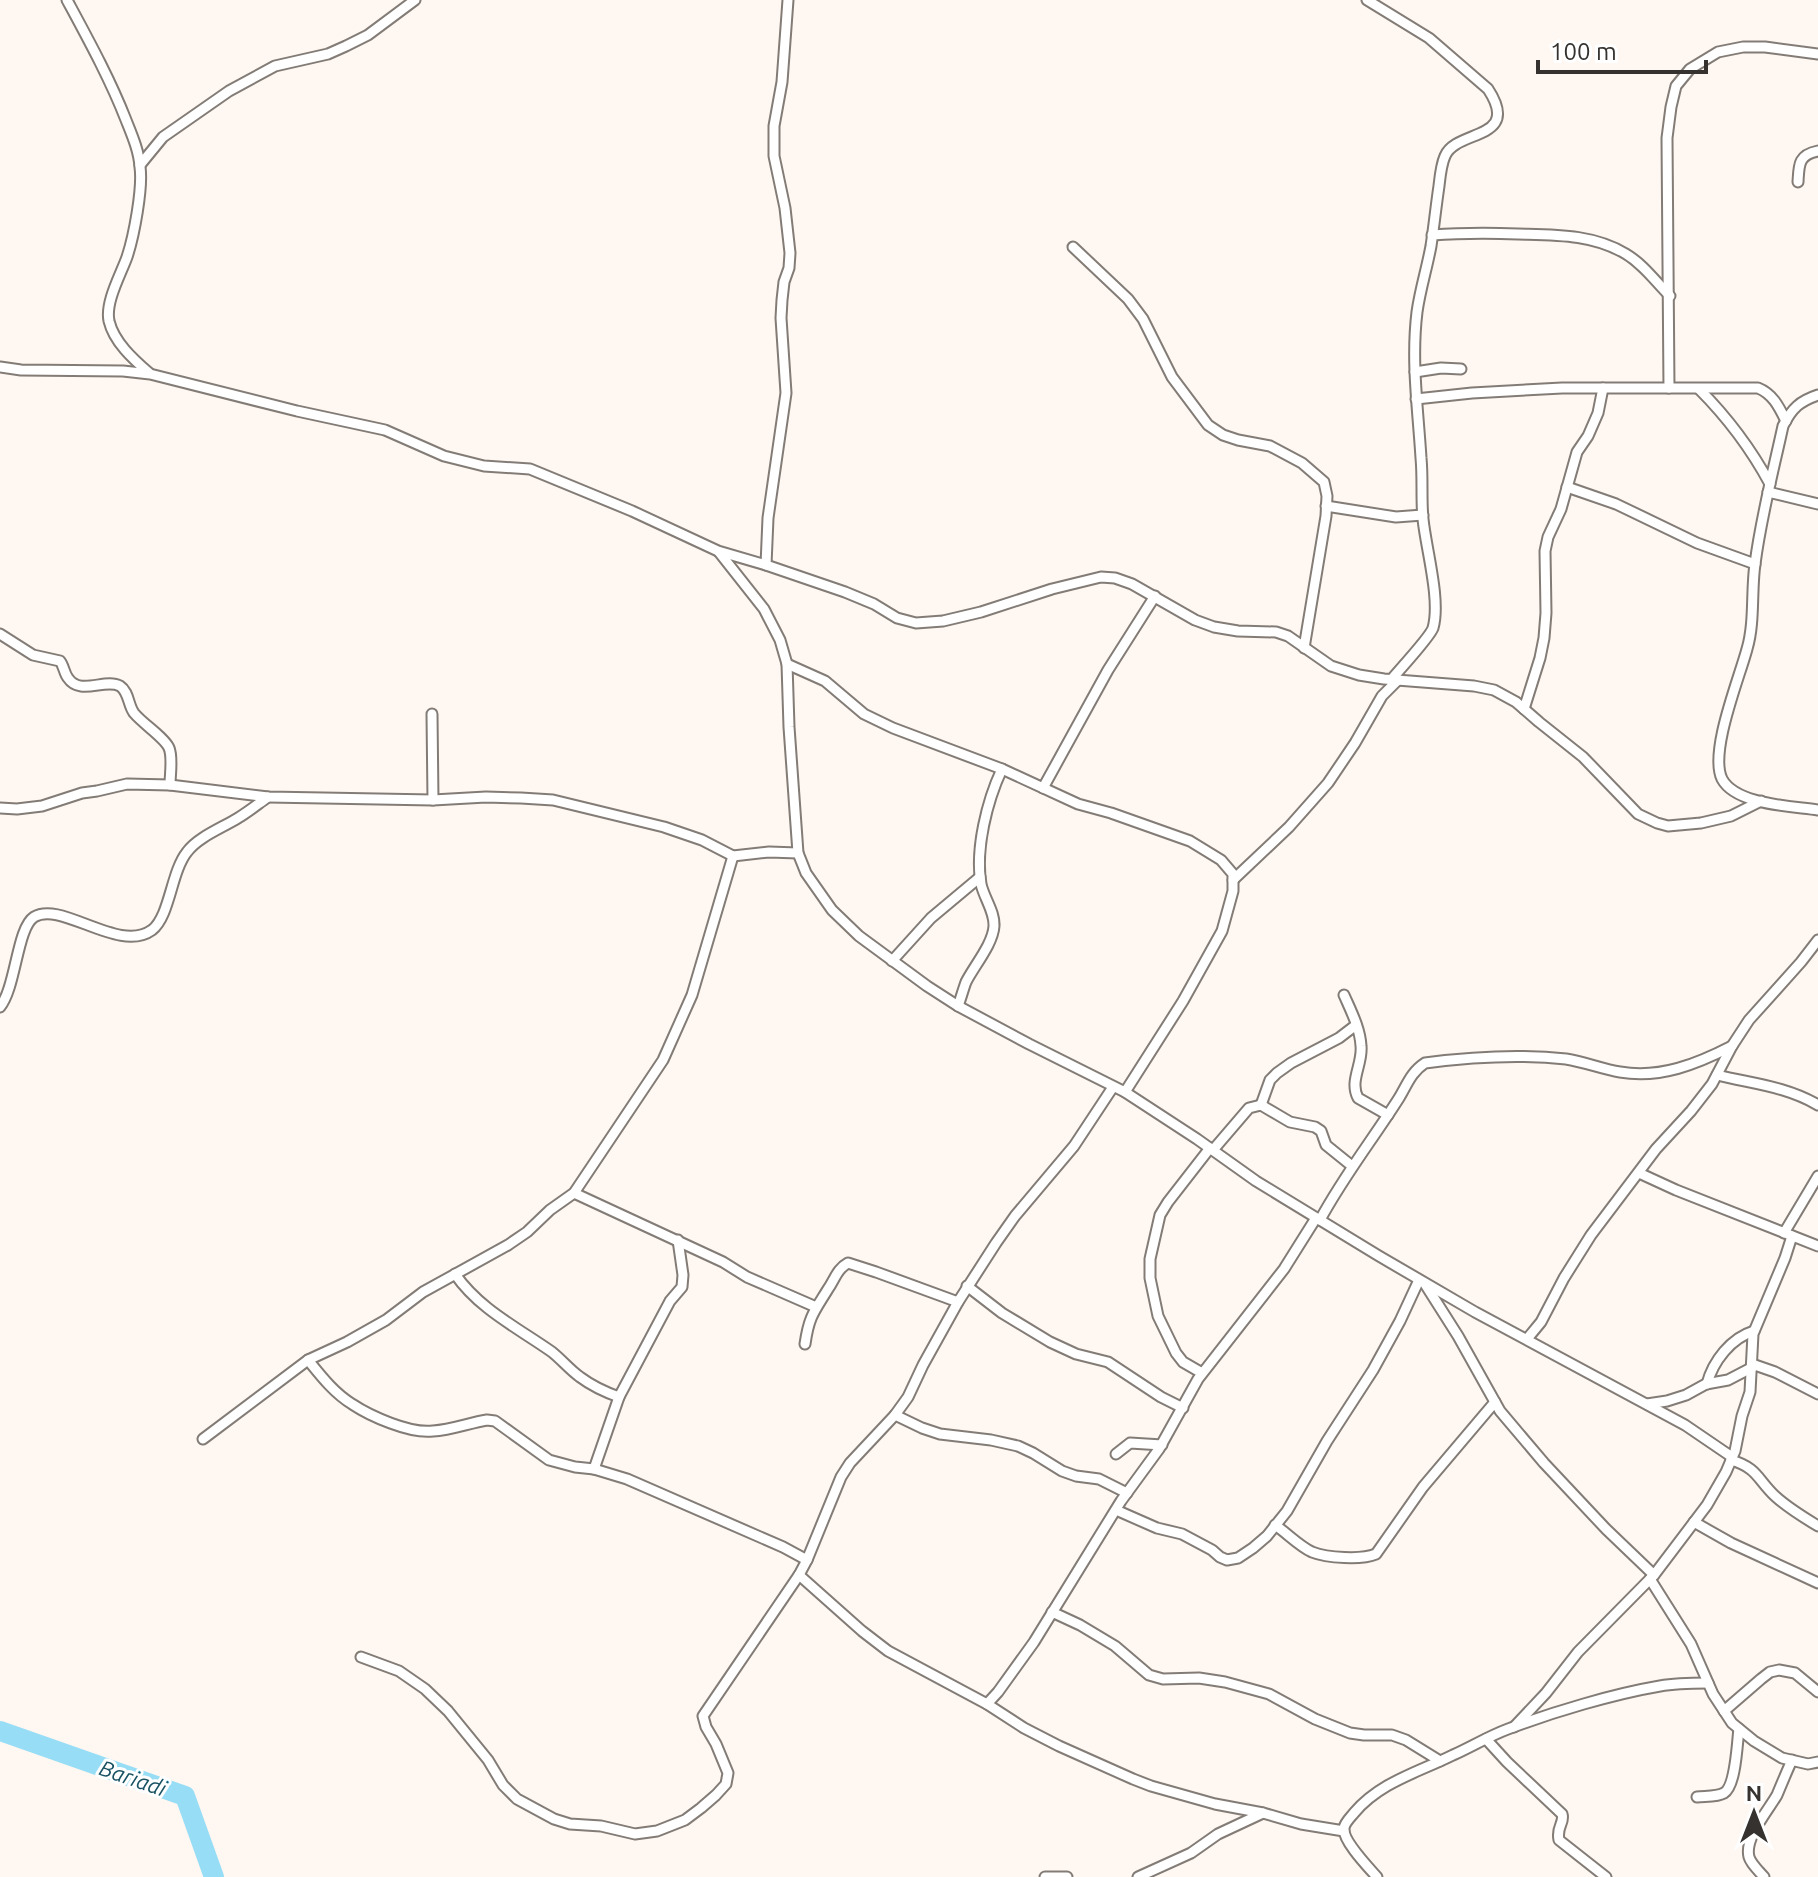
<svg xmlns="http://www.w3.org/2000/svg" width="1818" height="1877" font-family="Ubuntu,sans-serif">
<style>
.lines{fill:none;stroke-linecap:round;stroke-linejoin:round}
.river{stroke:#97ddf5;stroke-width:20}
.minor-casing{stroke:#837c76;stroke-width:13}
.minor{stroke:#fff;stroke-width:9}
.labels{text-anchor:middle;stroke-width:6;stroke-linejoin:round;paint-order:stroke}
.water-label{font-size:22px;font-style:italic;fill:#195263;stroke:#fff}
</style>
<rect width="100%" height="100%" fill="#fef7f2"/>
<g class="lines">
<path class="river" d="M0,1731l185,65 29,81"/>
<g class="minor-casing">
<g id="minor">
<path d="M67,0c21,39 43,79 59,120 6,15 13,31 14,47 3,21 -6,69 -13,90 -6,17 -22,45 -18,64 5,21 24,38 40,52"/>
<path d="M1367,0l62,38 59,51c34,52 -32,40 -43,67 -4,9 -5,21 -6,30 -3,20 -5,40 -8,60 -4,22 -11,44 -14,66 -6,49 1,97 4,146 2,21 0,41 2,61 3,30 18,81 10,109 -3,9 -33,41 -42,52"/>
<path d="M140,165l23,-28 66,-46 46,-25 53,-12 18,-8 22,-11 47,-35"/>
<path d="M1798,182c1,-17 0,-27 20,-31"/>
<path d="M1432,235c29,-2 58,-2 86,-1 37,1 75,0 108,20 18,11 29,27 44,42"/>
<path d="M1073,247l55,52 15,20 29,58 36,48 15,10 15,5 32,6 32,17 22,19 3,14 -1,20 -22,132"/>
<path d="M0,367l21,3 102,1 27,3 147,37 88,19 59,26 40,10 46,3 102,42 86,40 48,14 79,27 29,12 23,14 19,5 27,-2 38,-9 71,-23 49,-12 14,1 17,6 63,36 19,7 24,4 38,1 12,4 43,30 28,9 25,4 90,7 20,4 22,12 23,20 44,35 55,57 19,9 11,3 33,-3 30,-7 30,-15"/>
<path d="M1415,372l26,-4 20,1"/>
<path d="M1669,388l-2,-250 4,-31 5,-21 14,-17 28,-17 25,-5h22l53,7"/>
<path d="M1699,389c30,30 51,58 71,95"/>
<path d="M1818,395c-18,6 -26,13 -35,31 -10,46 -22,91 -28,138 -4,27 0,58 -8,85 -8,30 -38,103 -25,130 14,26 70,27 96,31"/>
<path d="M1416,399l56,-6 90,-5h196c15,6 21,19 28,33"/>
<path d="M1567,487l49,17 81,39 58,21"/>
<path d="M1768,492l50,12"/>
<path d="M1326,506l70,11 27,-2"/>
<path d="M719,552l45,57 16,31 7,24 2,63 9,126 8,20 26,37 27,26 68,50 31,20 71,38 96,48 72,47 59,42 123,75 96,56 210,113 47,32"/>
<path d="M766,565l2,-47 18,-125 -5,-75 1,-18 2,-18 5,-14 1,-15 -5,-45 -11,-52v-30l8,-44 6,-82"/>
<path d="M0,634l33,21 27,6c4,5 4,12 8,17 12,18 37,0 52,8 9,6 8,19 14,27 9,11 31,25 35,35 4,9 1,26 1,37"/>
<path d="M787,664l38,17 39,33 29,14 109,41 76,35 33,9 79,28 31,19 12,14v17l-11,40 -39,70 -58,91"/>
<path d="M1524,709l16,-51 4,-20 2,-25 -1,-62 3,-14 13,-28 16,-57 11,-16 10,-23 5,-25"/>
<path d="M432,714l1,86"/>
<path d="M1043,788l65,-118 47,-74"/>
<path d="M0,808l17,1 25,-3 40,-13 15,-2 30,-7 43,1 98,12 165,3 53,-3 35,1 32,2 111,27 38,13 31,16 36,-4 29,1"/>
<path d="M1233,880l56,-53 39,-44 27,-40 27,-47 16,-16"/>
<path d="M892,961l39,-43 49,-41"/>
<path d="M1344,995c7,16 16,33 17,51 2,18 -12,35 -3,52l30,17"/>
<path d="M958,1006c3,-8 5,-16 8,-24 8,-16 27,-38 28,-56 1,-14 -10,-28 -13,-42 -6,-35 6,-83 21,-115"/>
<path d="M0,1007c16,-20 17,-79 34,-90 27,-17 85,37 118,13 18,-14 19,-58 35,-78 11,-15 35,-24 51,-34 10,-6 20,-14 30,-21"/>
<path d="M1717,1075c36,9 68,11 101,30"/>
<path d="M1261,1105l9,-25 7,-7 14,-10 48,-25 17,-13"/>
<path d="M1213,1150l36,-42 12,-3 29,17 25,5 6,4 5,14 26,21"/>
<path d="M1639,1173l37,17 142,56"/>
<path d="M574,1193l149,69 24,15 69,30"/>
<path d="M1320,1220c23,-43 53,-81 79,-122 8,-13 12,-26 26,-35 46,-6 94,-9 141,-4 19,3 36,10 54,13 40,7 77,-8 112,-26"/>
<path d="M1784,1233l34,-57"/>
<path d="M455,1274c24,35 63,54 97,78 10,8 18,18 28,25 12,9 25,15 39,20"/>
<path d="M1425,1284l33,52 42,75 44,52 62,66 48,46"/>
<path d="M967,1286l35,27 48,29 26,12 32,8 53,35 22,11"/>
<path d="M1527,1339l14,-17 23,-44 27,-43 65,-86 35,-38 21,-27 20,-38 17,-26 52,-58 17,-22"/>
<path d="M805,1344c4,-28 9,-32 23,-55 7,-10 9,-20 20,-26l28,9 82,30"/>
<path d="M308,1360c13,16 26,33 44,44 18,12 58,30 81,27 18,-1 36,-8 54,-11l8,1 54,39 26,7 19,2 33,10 156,68 24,13"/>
<path d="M1752,1364l23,8 43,22"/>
<path d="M1202,1373l-19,-11 -7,-9 -18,-37 -8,-38v-19l10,-44 8,-13 42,-54"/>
<path d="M1707,1384c6,-23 24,-46 47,-53"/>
<path d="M1647,1404l20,-3 19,-6 20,-11 22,-4 25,-13"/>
<path d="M895,1415l27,13 18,6 51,6 27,6 15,7 29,18 14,5 23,3 28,14"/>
<path d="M203,1439l105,-79 39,-18 39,-22 37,-28 85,-47 19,-13 23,-22 24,-17 89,-133 29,-65 41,-139"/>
<path d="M1116,1454l14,-11 32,2"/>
<path d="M1731,1460c27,8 26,19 44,36 13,12 28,21 43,30"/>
<path d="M594,1469l25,-72 51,-96 12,-14 1,-12 -5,-35"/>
<path d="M1116,1510l41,18 25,6 30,16 8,7 7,3 11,-2 15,-10 14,-12 20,-25 40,-70 46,-71 27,-49 19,-41"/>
<path d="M1694,1522l37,21 87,40"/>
<path d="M1275,1525c12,8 24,21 37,27 15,6 50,8 64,2l47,-67 72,-85"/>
<path d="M799,1575l63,56 26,20 99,53 37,24 35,18 74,33 18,7 64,18 48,9 38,11 43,7"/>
<path d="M1650,1579l41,65 22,50 19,29 22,18 28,17 26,6 10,-2"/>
<path d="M1052,1612l28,13 35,21 34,29 14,4 36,-1 26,4 44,12 46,25 35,14 14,2h28l14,5 34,21"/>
<path d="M361,1657l38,14 26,18 23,22 40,49 15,25 14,14 37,20 16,5 31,2 34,8 22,-3 28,-11 16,-12 15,-13 10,-11 2,-11 -12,-29 -10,-17 -3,-11 96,-141 8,-15 34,-83 9,-14 45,-48 13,-18 15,-32 35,-63 38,-59 19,-27 59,-70 39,-59"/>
<path d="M987,1704l11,-12 36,-50 87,-141 38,-52 39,-70 86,-110 32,-51"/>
<path d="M1724,1711l37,-32 9,-7 9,-2 16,3 23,19"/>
<path d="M1514,1727l32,-34 32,-41 76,-77 53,-70 19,-33 9,-21 7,-35 8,-24 3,-58 32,-76 7,-22"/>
<path d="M1486,1739l21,23 55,52c3,9 -6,12 -3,26l47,37"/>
<path d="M1697,1797c8,-1 20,0 27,-4 12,-7 13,-50 15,-64"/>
<path d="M1045,1877h22"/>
<path d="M1138,1877l53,-24 27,-19 45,-21"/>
<path d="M1377,1877c-8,-9 -35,-37 -33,-49 1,-6 7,-11 10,-15 26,-31 65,-41 99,-58 18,-8 36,-19 55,-26 45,-17 105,-35 152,-43 16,-3 32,-3 48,-3"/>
<path d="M1764,1877c-5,-6 -13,-13 -15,-20 -5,-19 19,-46 28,-62 5,-12 10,-24 15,-35"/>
</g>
</g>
<use href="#minor" class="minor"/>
</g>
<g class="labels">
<g class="water-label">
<text transform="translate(133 1778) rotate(19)" y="8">Bariadi</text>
</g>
</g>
<g transform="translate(1754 1813)" stroke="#ffffff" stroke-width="6" paint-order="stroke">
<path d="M0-6L14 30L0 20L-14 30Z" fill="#35322f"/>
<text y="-12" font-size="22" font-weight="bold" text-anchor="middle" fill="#35322f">N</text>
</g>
<path d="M1538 60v12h168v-12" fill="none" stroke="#35322f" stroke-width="4"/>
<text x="1550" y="60" font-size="24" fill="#35322f" stroke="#ffffff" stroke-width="6" paint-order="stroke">100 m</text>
</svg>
